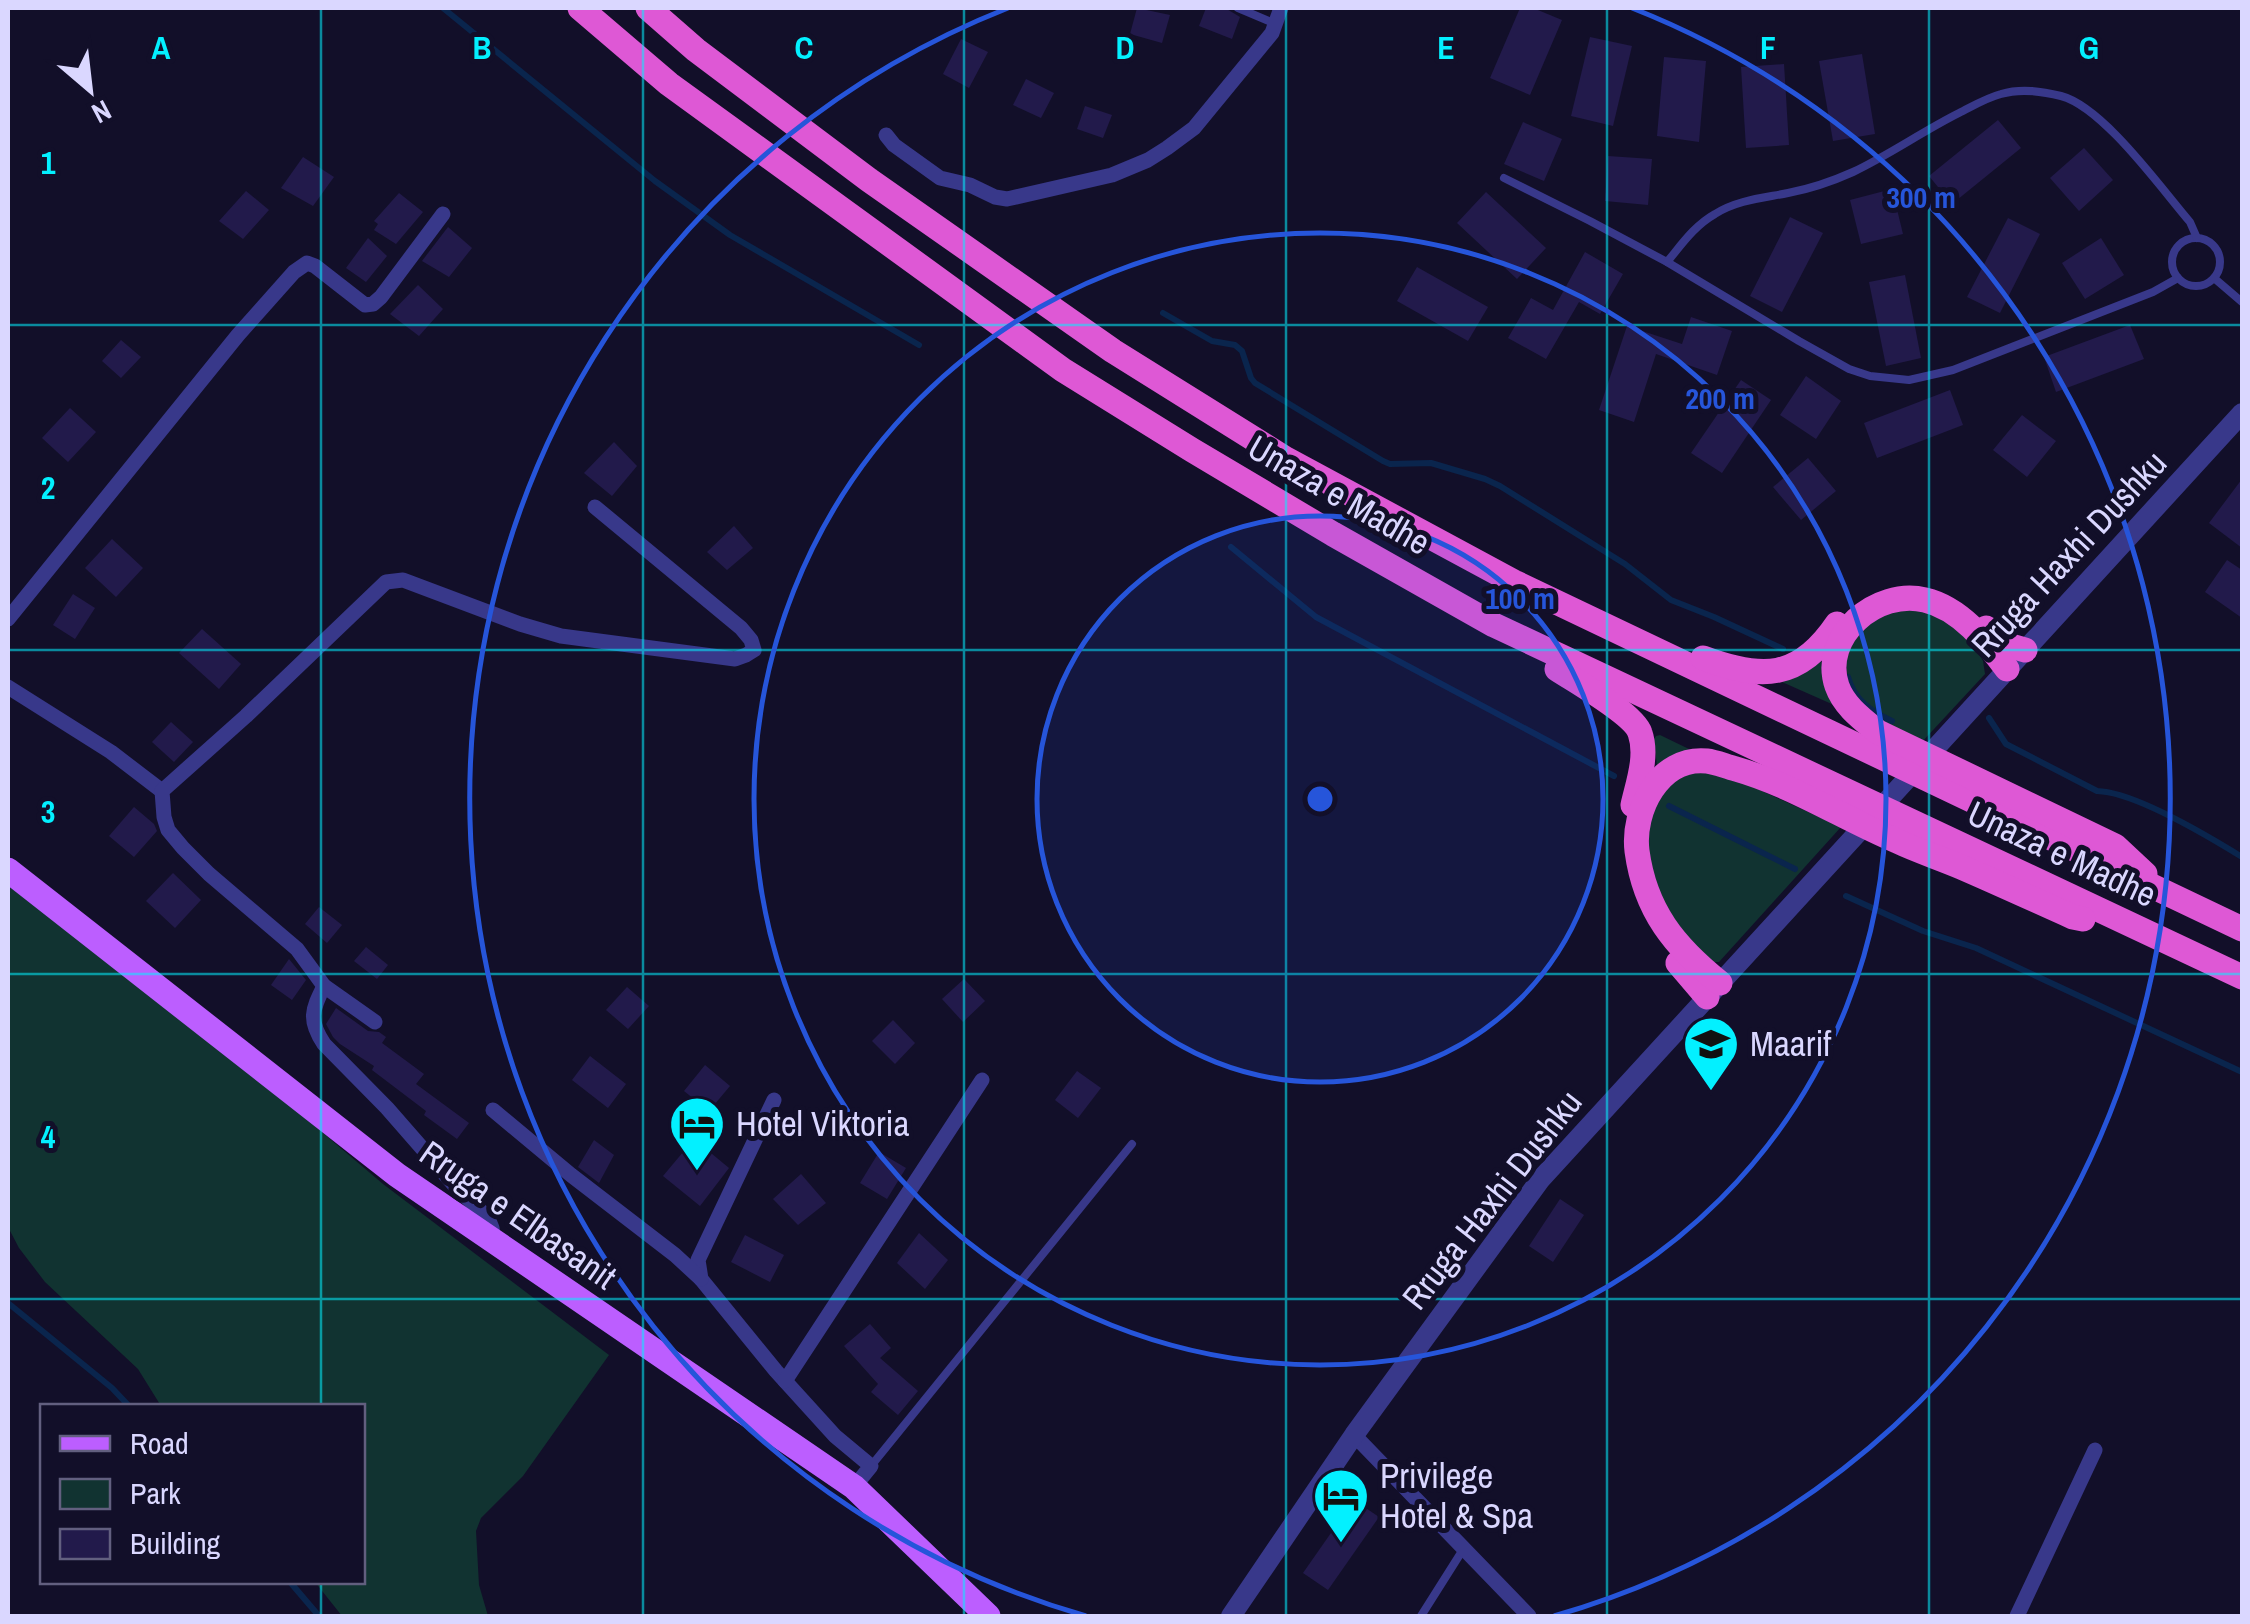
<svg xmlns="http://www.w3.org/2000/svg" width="2250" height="1624" font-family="'Archivo Narrow',sans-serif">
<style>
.green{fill:#113331}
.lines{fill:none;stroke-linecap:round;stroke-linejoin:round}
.stream{stroke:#0a254d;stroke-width:6}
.building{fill:#221a4b}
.service{stroke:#38388a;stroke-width:8}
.minor{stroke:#38388a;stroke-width:15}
.tertiary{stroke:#38388a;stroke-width:20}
.primary{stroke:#bc5eff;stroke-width:25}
.trunk{stroke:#de58d5;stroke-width:25}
.grid{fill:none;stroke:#03f0ff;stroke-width:2.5;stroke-opacity:0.55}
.ring{fill:none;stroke:#2655da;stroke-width:5}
.labels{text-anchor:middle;stroke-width:10;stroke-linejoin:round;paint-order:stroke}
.street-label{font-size:35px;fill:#dad7ff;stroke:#120f29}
.poi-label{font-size:35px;fill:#dad7ff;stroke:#120f29;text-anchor:start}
.grid-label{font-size:32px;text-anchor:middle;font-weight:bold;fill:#03f0ff;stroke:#120f29;stroke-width:10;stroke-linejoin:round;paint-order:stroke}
.centre{fill:#2655da;stroke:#120f29;stroke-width:5}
.ring-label{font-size:30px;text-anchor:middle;font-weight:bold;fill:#2655da;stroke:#120f29;stroke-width:10;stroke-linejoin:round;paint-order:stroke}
</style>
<rect width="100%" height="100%" fill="#120f29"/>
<g class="green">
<path d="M1891,607l46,5 38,35 8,14 2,13 -64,69 -43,-21 -28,-30 -6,-40 7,-14z"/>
<path d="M1821,662h2l11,43 -52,-23 -1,-3z"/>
<path d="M1660,735l31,15 -34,16 -3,-27 2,-3z"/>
<path d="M1695,770l32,5 114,52 -122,135h-8l-23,-16 -39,-73 -3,-54 28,-41z"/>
<path d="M8,880l173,132 202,172 226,171 -86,121 -42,42 -5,13 3,54 9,31h-146l-27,-34h47v-176h-201l-23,-37 -93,-87 -26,-34 -11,-21z"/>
</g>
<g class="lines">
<g class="stream">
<path d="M443,8l212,173 75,54 189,110"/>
<path d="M1163,313l49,28 23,4 7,6 9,27 4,5 128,78 7,3 41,-1 54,16 15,7 125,78 46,36 43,17 69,32"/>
<path d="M1231,547l85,70 298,159"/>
<path d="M1848,677c6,23 24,35 44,44"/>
<path d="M1989,718l17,26 91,47c38,1 111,45 145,66"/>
<path d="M1669,806l126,63"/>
<path d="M1846,896l77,35 53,17 266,124"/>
<path d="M8,1303l104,85 17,18"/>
<path d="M290,1582l29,34"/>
</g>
</g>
<g class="building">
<path d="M1137,8l33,7 -8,28 -32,-9z"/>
<path d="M1206,8h19l15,9 -8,22 -33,-13z"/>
<path d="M1520,8h13l29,12 -32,75 -40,-17z"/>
<path d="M1590,37l42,9 -19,80 -42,-10z"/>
<path d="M961,39l27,13 -19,36 -26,-14z"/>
<path d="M1862,54l13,80 -42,7 -14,-80z"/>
<path d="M1664,57l42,4 -7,81 -42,-6z"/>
<path d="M1784,64l5,81 -43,3 -5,-81z"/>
<path d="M1026,79l28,14 -13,25 -28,-13z"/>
<path d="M1085,106l27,9 -9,23 -26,-9z"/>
<path d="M1998,120l23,28 -69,56 -23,-28z"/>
<path d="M1523,122l39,17 -18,42 -40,-17z"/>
<path d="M2084,148l29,32 -34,31 -29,-33z"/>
<path d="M1608,156l44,3 -4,46 -43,-4z"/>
<path d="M303,157l31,20 -21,29 -32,-18z"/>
<path d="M1892,189l11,45 -42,10 -11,-44z"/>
<path d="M246,191l23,19 -26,29 -24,-18z"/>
<path d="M1486,192l60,56 -29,31 -60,-56z"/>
<path d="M399,193l24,19 -27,32 -22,-14 4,-6 -4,-3z"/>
<path d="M1790,217l33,16 -41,79 -32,-16z"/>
<path d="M2008,218l32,16 -40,79 -33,-16z"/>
<path d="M448,227l24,21 -23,29 -27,-16z"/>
<path d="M368,238l19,18 -21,26 -20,-14z"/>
<path d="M2101,238l23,37 -39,24 -23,-36z"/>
<path d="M1585,252l38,22 -23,40 -21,-12 -33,57 -38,-21 23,-40 22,12z"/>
<path d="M1417,267l71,40 -20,34 -71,-40z"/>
<path d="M1905,275l16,83 -35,8 -17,-84z"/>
<path d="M418,285l25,24 -24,27 -29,-22z"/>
<path d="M1691,317l41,14 -15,44 -61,-21 -22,68 -35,-12 28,-84 55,18z"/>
<path d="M2130,325l14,34 -88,33 -12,-35z"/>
<path d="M121,340l20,17 -20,21 -19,-17z"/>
<path d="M1806,376l35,25 -25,38 -36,-24z"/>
<path d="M1741,380l30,20 -49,73 -31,-20z"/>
<path d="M1950,390l13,35 -86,33 -13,-35z"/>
<path d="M70,408l26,24 -28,30 -26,-24z"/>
<path d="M2022,415l34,26 -29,36 -34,-27z"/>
<path d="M614,442l23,24 -25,30 -28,-23z"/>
<path d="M1808,458l28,33 -35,29 -28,-33z"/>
<path d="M2242,479v69l-33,-25z"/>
<path d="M734,526l19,22 -26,22 -20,-18z"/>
<path d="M112,539l31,29 -27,29 -31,-29z"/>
<path d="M2227,560l15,10v48l-37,-26z"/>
<path d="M73,594l22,14 -20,31 -22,-14z"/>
<path d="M202,629l39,35 -22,25 -40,-36z"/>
<path d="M171,722l22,20 -19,20 -22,-20z"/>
<path d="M134,807l20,17 3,7 -23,26 -25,-21z"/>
<path d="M173,873l28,27 -26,28 -29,-27z"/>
<path d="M319,907l23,18 -15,18 -22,-19z"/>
<path d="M366,947l22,18 -11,14 -23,-18z"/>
<path d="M289,959l17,21 -14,20 -21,-15z"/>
<path d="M964,979l21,22 -22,21 -21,-23z"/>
<path d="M627,987l22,19 -21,23 -22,-19z"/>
<path d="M336,1008l32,23 11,1 7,5 -4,6 42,31 -8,10 53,39 -12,16 -33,-24 2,-4 -54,-41 2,-4 -34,-22 -7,-7 -7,-13z"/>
<path d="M893,1020l22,23 -20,21 -23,-23z"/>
<path d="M590,1056l36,28 -18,24 -36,-28z"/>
<path d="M705,1065l25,21 -21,25 -25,-20z"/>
<path d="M1077,1071l24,17 -23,30 -23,-18z"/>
<path d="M694,1139l35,29 -29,38 -37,-30z"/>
<path d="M594,1140l20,15 -15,28 -21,-16z"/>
<path d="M879,1152l27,16 -19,31 -27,-16z"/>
<path d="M801,1174l25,29 -28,22 -25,-26z"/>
<path d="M1560,1199l24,16 -31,47 -24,-16z"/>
<path d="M919,1233l29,27 -23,29 -28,-26z"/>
<path d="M745,1235l39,20 -14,27 -39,-20z"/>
<path d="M870,1324l21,24 -11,10 38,33 -20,24 -27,-23 7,-8 -34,-38z"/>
<path d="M1354,1500l25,17 -51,73 -25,-17z"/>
</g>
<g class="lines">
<g class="service">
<path d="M1238,8l38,16"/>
<path d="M1504,178l86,43 77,41 132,79 50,28 21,7 39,4 44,-10 200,-78 25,-14"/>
<circle cx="2196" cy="262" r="24"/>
<path d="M1667,262c15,-18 27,-36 48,-48 22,-14 48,-16 73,-21 21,-4 45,-12 65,-21 36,-17 70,-41 106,-59 14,-7 27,-15 42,-19 20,-6 40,-3 60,2 42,11 99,91 129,126l7,16"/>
<path d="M2214,278l28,24"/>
<path d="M871,1466l261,-322"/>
<path d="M1421,1616l43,-68"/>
</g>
<g class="minor">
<path d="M886,135l8,10 46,33 30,7 25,12 12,2 105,-24 36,-15 19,-12 27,-20 78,-95 9,-25"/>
<path d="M8,619l230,-284 56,-63 13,-9 8,3 50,39 8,-1 8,-7 62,-83"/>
<path d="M8,687l103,65 51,39"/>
<path d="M324,986c-12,24 -16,34 0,58l63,64 69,79 32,31 4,10 2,13"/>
<path d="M375,1022l-51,-36 -27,-37 -88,-75 -26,-26 -15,-18 -4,-13 -2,-26 84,-75 140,-134 17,-2 117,44 41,12 174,23 11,-4 8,-5 -3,-10 -10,-12 -146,-121"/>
<path d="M774,1100l-76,160 3,19 75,92 59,65 36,30 -17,21"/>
<path d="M493,1110l78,65 104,80 26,24"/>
<path d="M785,1381l197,-301"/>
<path d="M1354,1435l175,181"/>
<path d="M2017,1616l78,-166"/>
</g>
<path class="tertiary" d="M1231,1616l123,-181 186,-255 702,-767"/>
<path class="primary" d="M8,870l389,305 457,312 134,129"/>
<g class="trunk">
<path d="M580,8l89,76 394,286 129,80 141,84 161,91 748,352"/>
<path d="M648,8l48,42 173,130 244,171 173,108 228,123 728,347"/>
<path d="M1986,628l25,18 14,4"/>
<path d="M1703,658c59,22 96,22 134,-34"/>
<path d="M1557,669c18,12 77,45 83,64 8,23 -2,50 -7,72"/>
<path d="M2007,669c-20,-27 -47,-61 -82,-69 -48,-12 -105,36 -88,86 7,20 25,33 41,46l237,114 30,28"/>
<path d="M1678,963l29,34"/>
<path d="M1720,983c-45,-36 -75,-72 -83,-132 -5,-40 22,-95 70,-90 9,1 20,6 29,8 56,16 107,49 161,72 21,10 43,17 64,26 37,16 74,33 112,50l10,2"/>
</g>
</g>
<path class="grid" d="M321,8v1398M643,8v1608M964,8v1608M1286,8v1608M1607,8v1608M1929,8v1608M8,325h2234M8,650h2234M8,974h2234M8,1299h2234M321,1582v34"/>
<circle cx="1320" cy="799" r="283" fill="#2655da" fill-opacity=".12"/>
<g class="ring">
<circle cx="1320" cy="799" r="283"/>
<circle cx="1320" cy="799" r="566"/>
<path d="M1086 1616A850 850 0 0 1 1008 8M1632 8A850 850 0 0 1 1554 1616"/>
</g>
<defs>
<g id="school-pin" transform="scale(2.875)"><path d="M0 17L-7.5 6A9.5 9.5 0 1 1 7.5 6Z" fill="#03f0ff" stroke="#120f29"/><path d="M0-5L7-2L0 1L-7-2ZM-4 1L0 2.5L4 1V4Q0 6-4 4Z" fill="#111"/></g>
<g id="hotel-pin" transform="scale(2.875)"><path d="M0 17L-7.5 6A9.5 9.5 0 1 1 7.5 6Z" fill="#03f0ff" stroke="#120f29"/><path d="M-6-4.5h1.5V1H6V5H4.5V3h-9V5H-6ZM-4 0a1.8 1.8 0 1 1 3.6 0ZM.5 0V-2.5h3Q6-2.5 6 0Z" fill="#111"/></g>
</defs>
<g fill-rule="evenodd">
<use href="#school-pin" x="1711" y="1044"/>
<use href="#hotel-pin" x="697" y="1124"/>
<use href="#hotel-pin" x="1341" y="1496"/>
</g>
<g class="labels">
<g class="street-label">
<text transform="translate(1339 495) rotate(30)" y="12">Unaza e Madhe</text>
<text transform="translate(2069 554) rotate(-47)" y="12">Rruga Haxhi Dushku</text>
<text transform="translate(2062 854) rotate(25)" y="12">Unaza e Madhe</text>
<text transform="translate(1492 1200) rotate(-52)" y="12">Rruga Haxhi Dushku</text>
<text transform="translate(518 1215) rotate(35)" y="12">Rruga e Elbasanit</text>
</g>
<g class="poi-label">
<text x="1750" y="1056">Maarif</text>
<text x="736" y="1136">Hotel Viktoria</text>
<text x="1380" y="1488">Privilege<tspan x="1380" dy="40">Hotel &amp; Spa</tspan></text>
</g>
</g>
<g class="grid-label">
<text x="161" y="59">A</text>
<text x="482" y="59">B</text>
<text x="804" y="59">C</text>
<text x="1125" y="59">D</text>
<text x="1446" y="59">E</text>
<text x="1768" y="59">F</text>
<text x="2089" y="59">G</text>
<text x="48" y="174">1</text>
<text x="48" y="499">2</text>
<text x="48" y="823">3</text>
<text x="48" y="1148">4</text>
</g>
<circle cx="1320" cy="799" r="15" class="centre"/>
<g class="ring-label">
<text x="1921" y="208">300 m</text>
<text x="1720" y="409">200 m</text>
<text x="1520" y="609">100 m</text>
</g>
<rect width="2250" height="1624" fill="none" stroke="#dad7ff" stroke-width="20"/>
<rect x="40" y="1404" width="325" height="180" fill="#120f29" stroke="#625f7f" stroke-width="2.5"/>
<rect x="60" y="1436" width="50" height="15" fill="#bc5eff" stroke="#625f7f" stroke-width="2.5"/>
<text x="130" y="1454" font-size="30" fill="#dad7ff">Road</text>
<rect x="60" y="1479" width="50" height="30" fill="#113331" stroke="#625f7f" stroke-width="2.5"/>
<text x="130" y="1504" font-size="30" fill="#dad7ff">Park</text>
<rect x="60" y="1529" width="50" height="30" fill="#221a4b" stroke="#625f7f" stroke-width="2.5"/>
<text x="130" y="1554" font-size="30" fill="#dad7ff">Building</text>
<g transform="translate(90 90) rotate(152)" stroke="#120f29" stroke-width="8" paint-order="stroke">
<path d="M0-8L18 38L0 25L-18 38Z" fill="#dad7ff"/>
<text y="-15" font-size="28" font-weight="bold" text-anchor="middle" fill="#dad7ff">N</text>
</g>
</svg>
